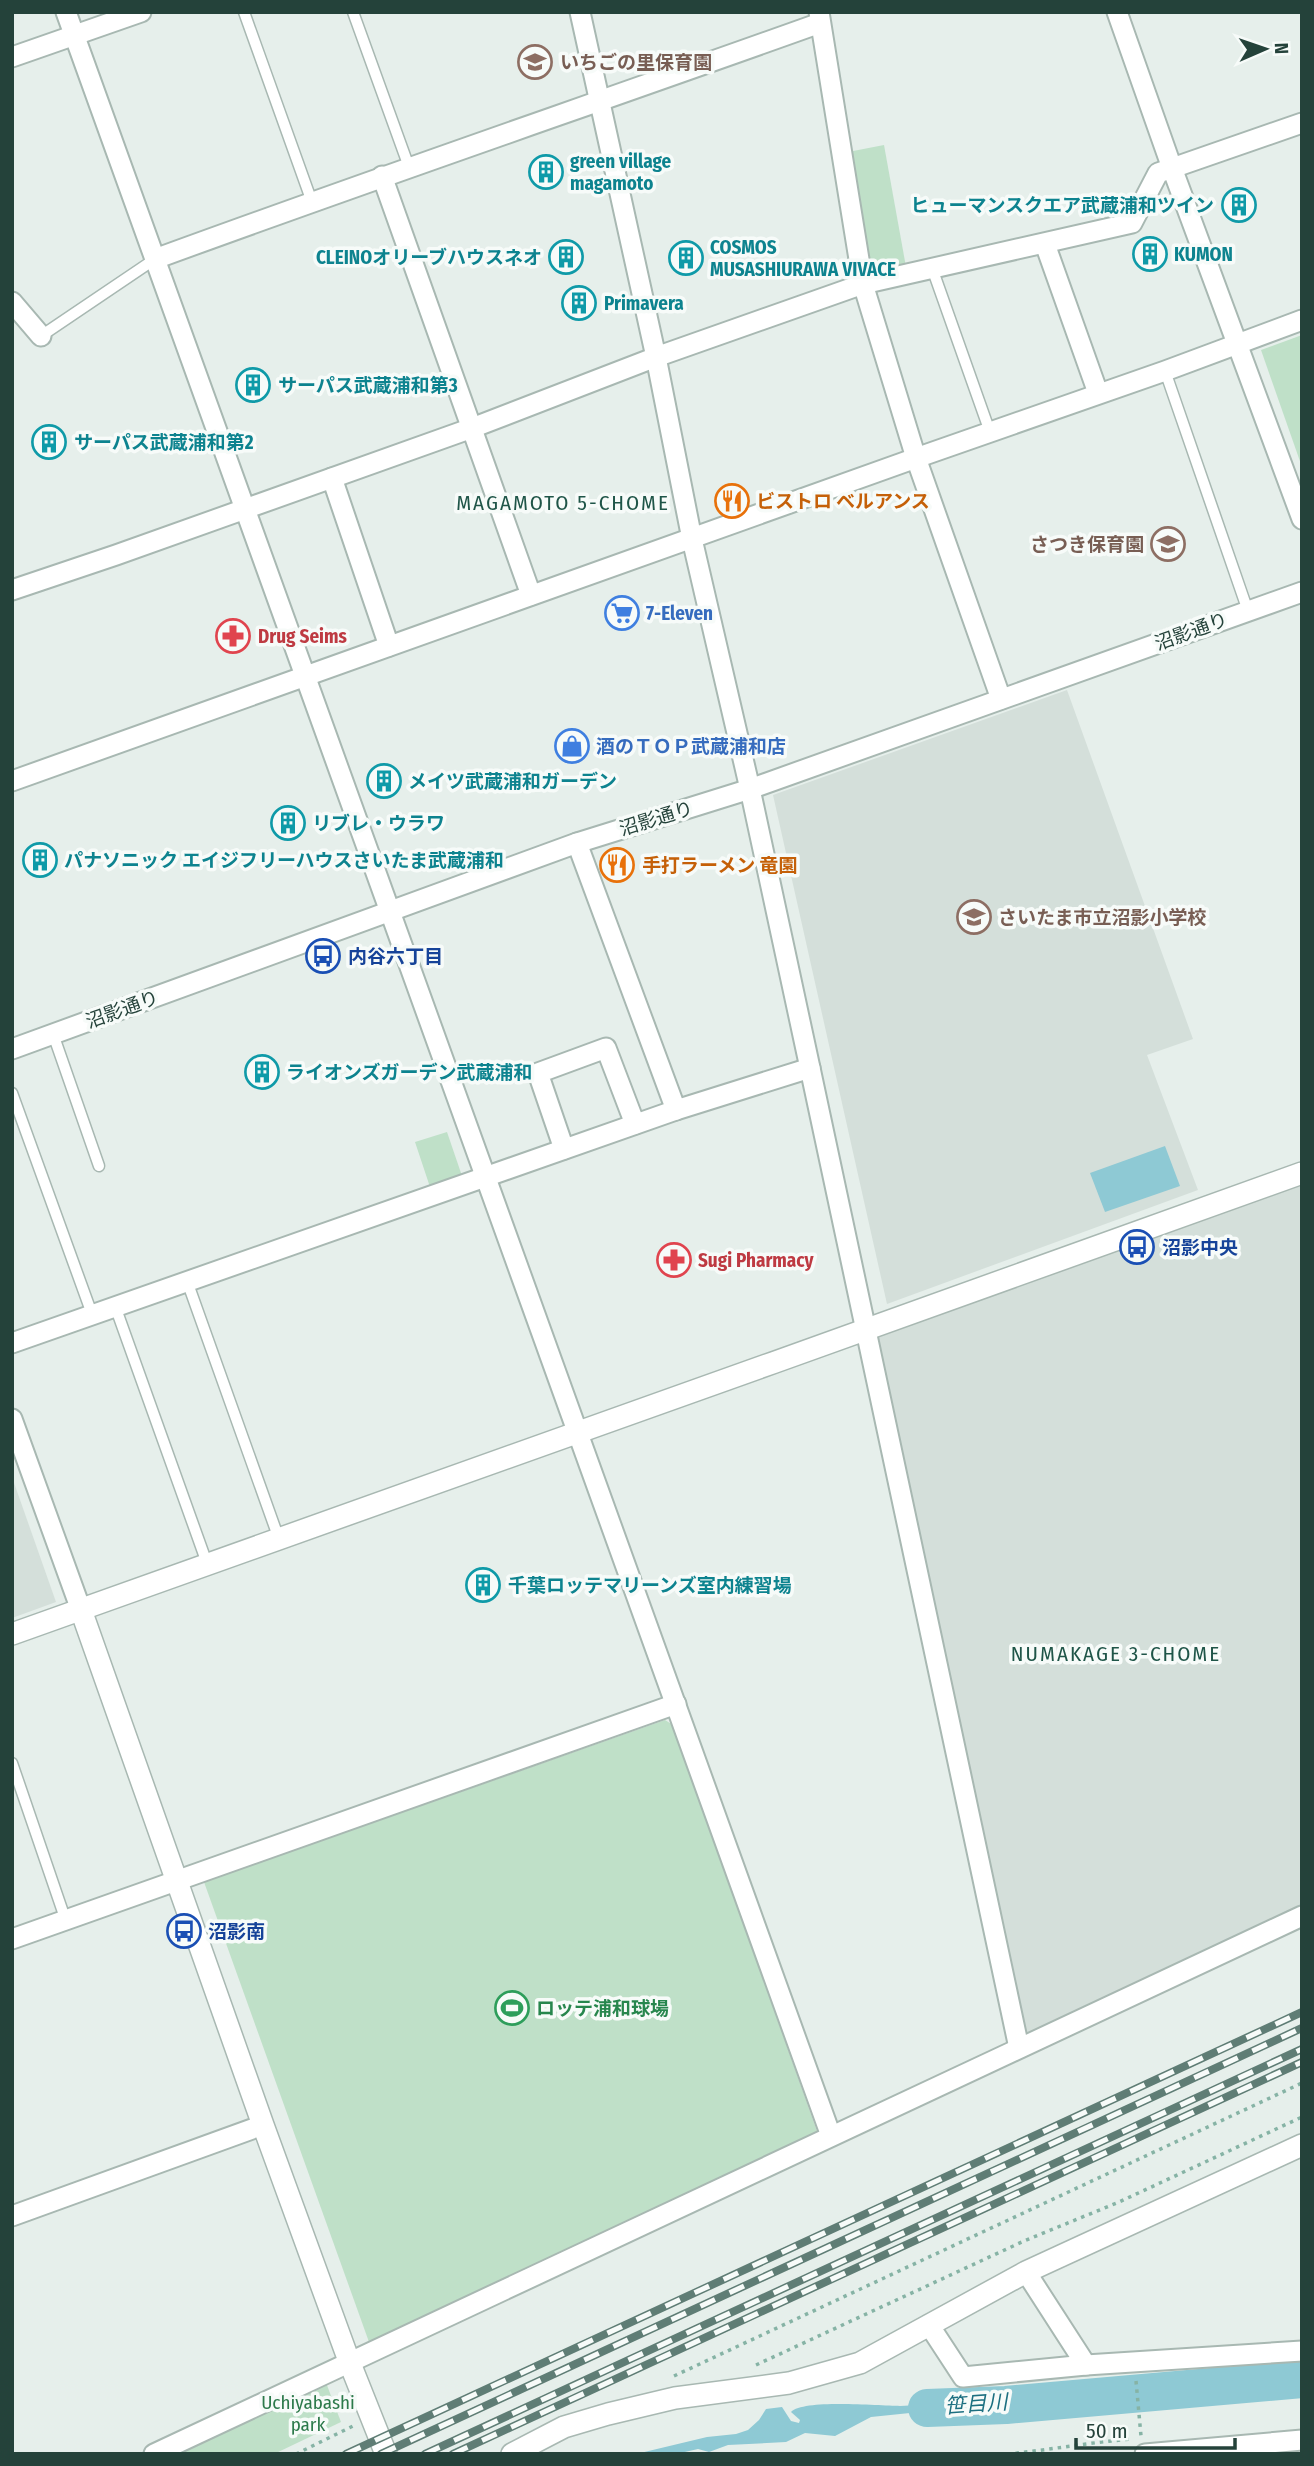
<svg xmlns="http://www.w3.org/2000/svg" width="1314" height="2466" font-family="'Fira Sans Condensed','Noto Sans JP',sans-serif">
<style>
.built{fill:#d4dfda}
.green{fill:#bfe0c8}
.water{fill:#8ec9d4}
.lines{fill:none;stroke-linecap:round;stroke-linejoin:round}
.river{stroke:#8ec9d4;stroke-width:38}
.service-casing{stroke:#a8b8b2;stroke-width:13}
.minor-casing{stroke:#a8b8b2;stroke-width:23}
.tertiary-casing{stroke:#a8b8b2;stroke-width:24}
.path{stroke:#86b3a5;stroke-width:3.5;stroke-dasharray:3.5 5;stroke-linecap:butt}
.service{stroke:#fff;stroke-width:10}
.minor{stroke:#fff;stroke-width:19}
.tertiary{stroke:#fff;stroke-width:21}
.rail-casing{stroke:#5f7d75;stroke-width:8}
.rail{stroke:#f7fbf9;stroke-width:5;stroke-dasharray:16;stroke-linecap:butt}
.labels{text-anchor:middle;stroke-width:7;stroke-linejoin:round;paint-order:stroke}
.education-label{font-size:19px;font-weight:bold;fill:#785e54;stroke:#f7fbf9;text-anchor:start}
.culture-label{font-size:19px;font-weight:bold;fill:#0d838f;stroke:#f7fbf9;text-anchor:start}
.food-label{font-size:19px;font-weight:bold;fill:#c56008;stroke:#f7fbf9;text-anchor:start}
.shop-label{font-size:19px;font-weight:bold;fill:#366cbe;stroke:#f7fbf9;text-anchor:start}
.street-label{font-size:19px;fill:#24423a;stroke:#f7fbf9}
.health-label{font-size:19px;font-weight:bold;fill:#be3a42;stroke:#f7fbf9;text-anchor:start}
.transit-label{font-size:19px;font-weight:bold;fill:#164399;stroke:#f7fbf9;text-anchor:start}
.leisure-label{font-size:19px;font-weight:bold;fill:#27864d;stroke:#f7fbf9;text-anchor:start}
.park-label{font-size:19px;fill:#2d7a4b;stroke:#f7fbf9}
.neighbourhood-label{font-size:21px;letter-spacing:2px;fill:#1f5548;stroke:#f7fbf9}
.water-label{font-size:21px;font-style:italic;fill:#1c6f80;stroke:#f7fbf9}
</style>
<rect width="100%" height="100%" fill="#e6efeb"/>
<g class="built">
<path d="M1067,690l126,349 -46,16 51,135 -311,114 -114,-509z"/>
<path d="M1302,1173v743l-283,132 -153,-719z"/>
<path d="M12,1477l44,125 -44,16z"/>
</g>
<g class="green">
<path d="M884,145l22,122 -24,6 -17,-13 -17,-108z"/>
<path d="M1302,335v132l-41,-117z"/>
<path d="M447,1132l15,44 -32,11 -15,-45z"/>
<path d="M665,1720l8,5 145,409 -449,208 -165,-460z"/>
<path d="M325,2380l16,42 -67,32h-101z"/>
</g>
<g class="water">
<path d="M1165,1146l15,40 -75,26 -15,-39z"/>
<path d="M977,2398l1,8 -107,11 -36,19 -30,-3 -19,9 -58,3 -19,7 -11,-3 -22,5h-40l71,-17 29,-3 12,-4 11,-10 7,-11 16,-2 9,14 8,2 1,-3 -9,-8c13,-13 87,-6 109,-6 25,-1 52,-5 77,-8z"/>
</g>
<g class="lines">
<path class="river" d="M927,2408l79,-3 296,-26"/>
<g class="service-casing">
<g id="service">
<path d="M244,12l68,190"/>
<path d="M353,12l56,155"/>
<path d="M932,268l58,164"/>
<path d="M41,336l114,-77"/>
<path d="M1165,371l83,240"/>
<path d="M53,1034l46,132"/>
<path d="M12,1093l80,221"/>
<path d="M187,1281l92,258"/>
<path d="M115,1306l93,260"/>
<path d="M12,1763l54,158"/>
</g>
</g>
<g class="minor-casing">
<g id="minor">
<path d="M66,12l765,2124"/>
<path d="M580,12l76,345 36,182 58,250 60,279 209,980"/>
<path d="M819,12l44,272 53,174 85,241"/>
<path d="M1117,12l55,156 130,351"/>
<path d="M12,57l129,-45"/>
<path d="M382,176l149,419"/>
<path d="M1045,244l53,149"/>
<path d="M155,259c221,-81 444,-157 665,-236"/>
<path d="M12,302l29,34"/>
<path d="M332,478l57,168"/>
<path d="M12,590l104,-35 356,-127 184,-71 207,-73 269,-61 26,-50 144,-50"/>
<path d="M12,781l904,-323 249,-87 137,-51"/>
<path d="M577,843l99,267"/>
<path d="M12,1049l565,-206 173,-54 552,-197"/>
<path d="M564,1149l-26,-76 68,-25 29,76"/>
<path d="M12,1343l664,-233 134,-42"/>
<path d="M12,1419l69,191"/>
<path d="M12,1939l664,-235"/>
<path d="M12,2216l251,-91"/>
<path d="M1026,2272l60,93"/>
<path d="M929,2325l34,52 123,-12 216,-14"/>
<path d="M154,2454l1148,-538"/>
<path d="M1145,2454l157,-14"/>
</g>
</g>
<g class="tertiary-casing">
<g id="tertiary">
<path d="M81,1610l182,515 86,236 37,93"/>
<path d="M12,1634c431,-152 860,-307 1290,-461"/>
<path d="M512,2454l52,-27 44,-13 67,-16 114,-15 71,-20 166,-91 276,-127"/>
</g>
</g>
<g class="path">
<path d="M756,2365l268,-124 95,-39 183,-85"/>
<path d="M674,2376l628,-293"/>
<path d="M1136,2381l5,55"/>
<path d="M296,2454l57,-28"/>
<path d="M1007,2454c43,-4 84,-12 126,-15"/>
</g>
<use href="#service" class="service"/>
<use href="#minor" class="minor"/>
<use href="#tertiary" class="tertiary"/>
<g class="rail-casing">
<g id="rail">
<path d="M346,2454l956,-442"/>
<path d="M381,2454l921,-426"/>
<path d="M425,2454l877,-405"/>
<path d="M453,2454l849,-392"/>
</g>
</g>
<use href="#rail" class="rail"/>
</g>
<defs>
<g id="school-ring" transform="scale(1.75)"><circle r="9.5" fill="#f7fbf9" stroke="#8d6e63" stroke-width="1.5"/><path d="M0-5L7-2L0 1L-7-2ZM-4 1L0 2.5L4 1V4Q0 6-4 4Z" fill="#8d6e63"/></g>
<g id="building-ring" transform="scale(1.75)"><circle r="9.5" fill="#f7fbf9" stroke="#0f9aa8" stroke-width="1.5"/><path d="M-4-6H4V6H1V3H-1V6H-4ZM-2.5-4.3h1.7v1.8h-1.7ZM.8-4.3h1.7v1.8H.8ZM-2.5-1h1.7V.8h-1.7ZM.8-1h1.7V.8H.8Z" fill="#0f9aa8"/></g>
<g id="restaurant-ring" transform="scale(1.75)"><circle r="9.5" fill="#f7fbf9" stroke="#e8710a" stroke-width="1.5"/><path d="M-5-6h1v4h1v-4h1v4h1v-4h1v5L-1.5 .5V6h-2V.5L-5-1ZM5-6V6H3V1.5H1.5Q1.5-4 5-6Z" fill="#e8710a"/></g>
<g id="supermarket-ring" transform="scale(1.75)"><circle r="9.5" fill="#f7fbf9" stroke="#3f7fe0" stroke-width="1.5"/><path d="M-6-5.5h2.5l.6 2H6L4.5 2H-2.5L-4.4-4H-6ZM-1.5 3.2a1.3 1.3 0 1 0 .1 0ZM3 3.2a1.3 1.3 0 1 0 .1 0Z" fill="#3f7fe0"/></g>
<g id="pharmacy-ring" transform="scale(1.75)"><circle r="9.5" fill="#f7fbf9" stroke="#e0444e" stroke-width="1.5"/><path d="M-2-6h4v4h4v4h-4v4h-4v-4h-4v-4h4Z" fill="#e0444e"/></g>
<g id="shop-ring" transform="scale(1.75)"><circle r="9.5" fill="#f7fbf9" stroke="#3f7fe0" stroke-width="1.5"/><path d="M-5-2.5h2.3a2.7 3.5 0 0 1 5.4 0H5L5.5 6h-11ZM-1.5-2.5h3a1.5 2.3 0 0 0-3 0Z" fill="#3f7fe0"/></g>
<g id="bus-ring" transform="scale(1.75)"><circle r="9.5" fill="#f7fbf9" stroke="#1a4fb4" stroke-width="1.5"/><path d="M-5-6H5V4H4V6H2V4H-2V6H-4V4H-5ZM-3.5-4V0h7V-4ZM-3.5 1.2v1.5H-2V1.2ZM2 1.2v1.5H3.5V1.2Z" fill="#1a4fb4"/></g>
<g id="stadium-ring" transform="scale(1.75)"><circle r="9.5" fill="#f7fbf9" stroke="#2e9e5b" stroke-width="1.5"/><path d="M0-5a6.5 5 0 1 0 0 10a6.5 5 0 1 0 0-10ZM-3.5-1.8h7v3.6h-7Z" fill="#2e9e5b"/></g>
</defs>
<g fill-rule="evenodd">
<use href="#school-ring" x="535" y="62"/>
<use href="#building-ring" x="546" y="172"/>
<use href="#building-ring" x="1239" y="205"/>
<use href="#building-ring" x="1150" y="254"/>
<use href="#building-ring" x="566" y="257"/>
<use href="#building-ring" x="686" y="258"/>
<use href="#building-ring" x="579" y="303"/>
<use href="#building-ring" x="253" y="385"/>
<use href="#building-ring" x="49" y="442"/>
<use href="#restaurant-ring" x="732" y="501"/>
<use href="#school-ring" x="1168" y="544"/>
<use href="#supermarket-ring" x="622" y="613"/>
<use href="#pharmacy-ring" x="233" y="636"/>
<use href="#shop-ring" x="572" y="746"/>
<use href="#building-ring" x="384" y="781"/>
<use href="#building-ring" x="288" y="823"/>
<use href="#building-ring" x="40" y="860"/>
<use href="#restaurant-ring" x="617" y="865"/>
<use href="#school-ring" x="974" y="917"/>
<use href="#bus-ring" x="323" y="956"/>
<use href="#building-ring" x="262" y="1072"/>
<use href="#bus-ring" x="1137" y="1247"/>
<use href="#pharmacy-ring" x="674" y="1260"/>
<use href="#building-ring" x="483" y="1585"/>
<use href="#bus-ring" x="184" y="1931"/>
<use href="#stadium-ring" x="512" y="2008"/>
</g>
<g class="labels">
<g class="education-label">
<text x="560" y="69">いちごの里保育園</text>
<text x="1144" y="551" text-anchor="end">さつき保育園</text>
<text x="998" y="924">さいたま市立沼影小学校</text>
</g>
<g class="culture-label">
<text x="570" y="168">green village<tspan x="570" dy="22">magamoto</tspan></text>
<text x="1214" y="212" text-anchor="end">ヒューマンスクエア武蔵浦和ツイン</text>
<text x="710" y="254">COSMOS<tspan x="710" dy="22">MUSASHIURAWA VIVACE</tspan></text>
<text x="1174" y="261">KUMON</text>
<text x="542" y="264" text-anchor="end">CLEINOオリーブハウスネオ</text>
<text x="604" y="310">Primavera</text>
<text x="278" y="392">サーパス武蔵浦和第3</text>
<text x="74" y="449">サーパス武蔵浦和第2</text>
<text x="408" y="788">メイツ武蔵浦和ガーデン</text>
<text x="312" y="830">リブレ・ウラワ</text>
<text x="64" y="867">パナソニック エイジフリーハウスさいたま武蔵浦和</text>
<text x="286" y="1079">ライオンズガーデン武蔵浦和</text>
<text x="508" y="1592">千葉ロッテマリーンズ室内練習場</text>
</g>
<g class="food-label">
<text x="756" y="508">ビストロ ベルアンス</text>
<text x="642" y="872">手打ラーメン 竜園</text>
</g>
<g class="shop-label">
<text x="646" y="620">7-Eleven</text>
<text x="596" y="753">酒のＴＯＰ武蔵浦和店</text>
</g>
<g class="street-label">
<text transform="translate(1191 631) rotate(-20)" y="7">沼影通り</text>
<text transform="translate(656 818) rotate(-17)" y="7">沼影通り</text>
<text transform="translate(122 1009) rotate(-20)" y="7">沼影通り</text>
</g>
<g class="health-label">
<text x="258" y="643">Drug Seims</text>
<text x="698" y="1267">Sugi Pharmacy</text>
</g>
<g class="transit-label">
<text x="348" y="963">内谷六丁目</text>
<text x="1162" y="1254">沼影中央</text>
<text x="208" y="1938">沼影南</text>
</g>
<g class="leisure-label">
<text x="536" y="2015">ロッテ浦和球場</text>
</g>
<g class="park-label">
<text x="308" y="2409">Uchiyabashi<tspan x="308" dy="22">park</tspan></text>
</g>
<g class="neighbourhood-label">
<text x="563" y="510">MAGAMOTO 5-CHOME</text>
<text x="1116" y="1661">NUMAKAGE 3-CHOME</text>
</g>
<g class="water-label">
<text transform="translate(976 2404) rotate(-4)" y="7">笹目川</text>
</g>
</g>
<rect width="1314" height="2466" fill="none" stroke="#24423a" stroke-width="28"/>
<g transform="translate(1265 49) rotate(88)" stroke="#f7fbf9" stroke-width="5" paint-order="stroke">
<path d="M0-5L12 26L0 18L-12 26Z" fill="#24423a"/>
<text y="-10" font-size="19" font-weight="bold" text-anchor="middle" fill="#24423a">N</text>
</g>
<path d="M1076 2438v10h159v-10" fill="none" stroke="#24423a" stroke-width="3.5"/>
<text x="1086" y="2438" font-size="21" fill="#24423a" stroke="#f7fbf9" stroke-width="5" paint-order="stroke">50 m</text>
</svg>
